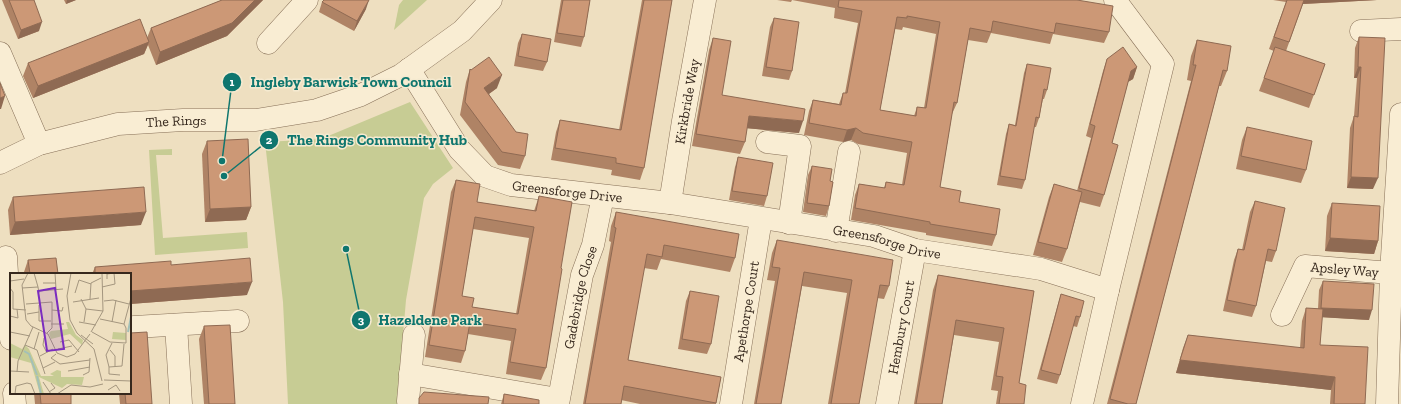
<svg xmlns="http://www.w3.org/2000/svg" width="1401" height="404" font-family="'Zilla Slab',serif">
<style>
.green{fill:#c7cc94}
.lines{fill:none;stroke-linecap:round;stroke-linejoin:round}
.minor-casing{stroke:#877058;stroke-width:23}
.minor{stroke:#f9edd3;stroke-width:22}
.wall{fill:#af8365;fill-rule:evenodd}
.shaded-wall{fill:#8f6a53}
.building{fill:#cc9876;stroke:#8f6a53;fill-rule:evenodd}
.labels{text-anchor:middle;stroke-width:3;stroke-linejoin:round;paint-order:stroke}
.street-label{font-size:14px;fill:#36281d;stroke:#f5ead0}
.inset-river{fill:none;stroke:#a3c0b7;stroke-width:2}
.inset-road{fill:none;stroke:#a4967f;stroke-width:1}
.view{fill:#7b2cbf;fill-opacity:0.15;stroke:#7b2cbf;stroke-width:2}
.inset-edge{fill:none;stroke:#36281d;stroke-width:2}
.leader{fill:none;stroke:#0f766e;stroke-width:1.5}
.callout-dot{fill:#0f766e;stroke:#f5ead0;stroke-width:1.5}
.mark-label{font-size:12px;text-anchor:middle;font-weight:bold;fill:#fff}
.callout-label{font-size:15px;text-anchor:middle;font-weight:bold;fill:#0f766e;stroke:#f5ead0;stroke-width:3;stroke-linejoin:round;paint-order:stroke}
</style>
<rect width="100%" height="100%" fill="#eedfc0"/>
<g class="green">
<path d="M403,0h24l-33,30 5,-25z"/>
<path d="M410,102l43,66 -20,16 -9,14 -18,102 -9,104h-109l-5,-102 -18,-160 56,-3z"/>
<path d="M172,149v6h-16l7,83 84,-6 1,16 -93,7 -6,-105z"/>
</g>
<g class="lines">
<g class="minor-casing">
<g id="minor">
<path d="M1361,31l40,-2"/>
<path d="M268,43l39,-43"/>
<path d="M0,53l39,91"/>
<path id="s1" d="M409,69l50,80 26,27 26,9 159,18 204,33 41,14 126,19 67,21 55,-226 -48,-64"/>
<path d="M767,142l33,4 -11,77"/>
<path id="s2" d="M0,163l39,-19 79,-20 65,-4h73l61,-10 44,-15 40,-20 61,-44 29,-31"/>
<path id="s3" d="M670,203l13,-82 22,-121"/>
<path d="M836,231l13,-79"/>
<path d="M6,257l5,82"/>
<path id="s4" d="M1282,315l23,-49 86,7"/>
<path d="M176,325l5,79"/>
<path d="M134,327l104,-6"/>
<path d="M410,374l148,25"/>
<path d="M14,393l1,11"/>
<path d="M408,401l6,-66"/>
<path id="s5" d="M558,404l24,-129 11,-30 10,-49"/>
<path id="s6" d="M731,404l30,-185"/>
<path id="s7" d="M887,404l28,-154"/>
<path d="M1082,404l26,-114"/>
<path d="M1387,404l4,-131 10,-159"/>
</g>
</g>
<use href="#minor" class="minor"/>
</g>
<g class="wall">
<path d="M2,0h32l5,31 -21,8z"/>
<path d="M64,0h12l-10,4z"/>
<path d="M222,0h41l-36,36 -71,29 -8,-20 -4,9 -111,44 -10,-22 5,-13 119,-25 4,-10z"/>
<path d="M561,0h29l-6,37 -3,10 -27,-5z"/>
<path d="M642,0h30l-28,168 -4,12 -29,-5 1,-5 -61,-10 5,-28 4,-12 59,10z"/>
<path d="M777,0h300l32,32 -5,11 -51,-9 -3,10 -59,-11 -4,10 -19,-3 -11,63 -5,11 -12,73 19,15 37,33 -4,11 -66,-11v-2l-75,-13 4,-25 4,-11 25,4 2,-6 16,3 5,-32 -49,-9 -7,-4 -8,2 -39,-7 5,-24 4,-11 26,4 4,-11h2l13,-70 -24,-5 1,-10 -43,-8 -1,2zM903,27l33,7 -12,74 -7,-1 -3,9 -34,-6 15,-81 7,1z"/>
<path d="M1273,0h104l-74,4 -17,47 39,13 -16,44 -50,-17 15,-40 -5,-2 17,-47z"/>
<path d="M322,2l44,7 -12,22 -35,-19z"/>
<path d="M774,18l18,53 -3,9 -27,-4 8,-49z"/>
<path d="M522,34l25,28 -4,9 -29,-5 4,-23z"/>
<path d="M1359,37l14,152 -26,-1 3,-60 4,-12 3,-38h-3l1,-30z"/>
<path d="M713,38l9,57 77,38 -52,-5 -2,14 -5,12 -48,-8 17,-96z"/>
<path d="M1197,40l30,31 -6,15h-2l-83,318h-29l84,-323 -4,-1 4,-24z"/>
<path d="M1107,59l30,8 -4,12 -5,3 -16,61 -8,52 -4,12 -20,-5 -13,47 -5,13 -29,-7 16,-58 5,-13 23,7 14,-53 -5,-2 17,-65z"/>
<path d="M1027,64l20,26 -3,9h-1l-4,19 -3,9h-2l-9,53 -3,9 -25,-4 9,-51 3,-10 6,1 9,-52z"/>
<path d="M470,69l1,1 26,18 -8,6 36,62 -5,13 -22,-4 -38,-50 6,-33z"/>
<path d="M1247,127l59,43 -5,13 -65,-14 6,-29z"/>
<path d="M207,141l44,66 -5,13 -41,2 -3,-68z"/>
<path d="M738,157l29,39 -3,10 -35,-6 6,-33z"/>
<path d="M812,166l17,40 -3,10 -23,-4 5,-37z"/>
<path d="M456,180l21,22 57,9 5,-15 22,72 -15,100 -5,12 -35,-6 5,-33 -43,-7 -3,17 -4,12 -36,-6 26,-165zM473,229l56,9 -13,76 -44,-7 -10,-11z"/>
<path d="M13,197l128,28 -131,10 -2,-25z"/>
<path d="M1255,201l21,50 -4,11 -6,-1 -10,45 -4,11 -29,-6 11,-51 4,-11 4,1 8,-38z"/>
<path d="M1332,203l46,38 -4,13 -49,-3 2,-35z"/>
<path d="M616,212l119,46 -5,14 -69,-13 -4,11 -13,-2 -16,92 93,17 -5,27h-76l-19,-4v4h-38l28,-162 -2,-1 2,-15z"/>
<path d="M777,240l112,46 -5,13 -7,-1 -18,106h-31l19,-111 -45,-7 -21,118h-27l21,-123 -8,-1 5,-27z"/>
<path d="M28,260l30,14h-34v-2z"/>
<path d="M171,265l76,30 -117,9v-30h-38l3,-7z"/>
<path d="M938,275l96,16 -15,92 5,21h-28l2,-13 -7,-1 8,-48 -45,-7 -12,69h-28l19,-114z"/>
<path d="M1323,281l46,39 -47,-3 -2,28 45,59h-35l1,-14 -155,-17 7,-25 5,-13 112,13 2,-27 4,-13 12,1 1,-19z"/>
<path d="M690,291l21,53 -4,10 -29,-5 8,-48z"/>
<path d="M1061,294l19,23 -3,10 -4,-1 -13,49 -3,9 -20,-5 21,-75z"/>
<path d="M204,326l31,78h-31l-5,-65z"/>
<path d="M34,393h37v11h-36z"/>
<path d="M119,393h11l22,11h-32z"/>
<path d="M504,394l35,10h-38z"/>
</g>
<g class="shaded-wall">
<path d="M67,0h9l-10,4z"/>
<path d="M255,0h8l-36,36 -71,29 4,-13z"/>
<path d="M369,0l-3,9 -12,22 3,-10z"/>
<path d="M1304,0h73l-75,4z"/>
<path d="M42,22l-3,9 -21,8 3,-9z"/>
<path d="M149,42l-5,12 -111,44 5,-12z"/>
<path d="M1137,67l-4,12 -7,4 5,-12z"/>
<path d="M1358,67h3l-4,11h-3z"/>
<path d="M502,75l-5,13 -18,13 5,-13z"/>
<path d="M5,96l-4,13h-1v-11z"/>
<path d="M749,116l54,5 -4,12 -55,-5z"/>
<path d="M856,128l-5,12 -8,2 4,-12z"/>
<path d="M1351,177l27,1 -5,11 -26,-1z"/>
<path d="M251,207l-5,13 -41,2 5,-13z"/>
<path d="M146,212l-5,13 -131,10 5,-13z"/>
<path d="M1330,238l48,3 -4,13 -49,-3z"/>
<path d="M252,282l-5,13 -117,9v-13z"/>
<path d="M1321,308l51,2 -3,10 -51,-3z"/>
<path d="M1180,360l155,17 -4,13 -155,-17z"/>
</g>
<g class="building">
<path d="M9,0h25l8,22 -21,8z"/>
<path d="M222,0h33l-23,23 -72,29 -9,-24z"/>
<path d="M324,0h45l-12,21 -35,-19z"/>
<path d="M563,0h27l-6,37 -27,-4z"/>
<path d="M644,0h28l-28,168 -28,-5v-5l-61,-10 5,-28 61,10z"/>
<path d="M839,0h238l36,6 -4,26 -53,-9 -2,10 -61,-12 -2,11 -21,-4 -13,75 -3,-1 -14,85 21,4 -2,11 41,7 -4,26 -66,-11v-2l-75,-14 4,-24 26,4 1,-6 18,3 8,-43 -49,-9 -7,-5 -9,2 -38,-7 4,-23 28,5 2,-12h4l15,-82 -24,-4zM907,16l33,6 -14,86 -9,-1 -1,9 -36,-6 17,-93 10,1z"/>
<path d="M1287,0h17l-15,42 -15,-5z"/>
<path d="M774,18l25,4 -7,49 -26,-4z"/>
<path d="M140,19l9,23 -111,44 -10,-23z"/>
<path d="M522,34l29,5 -4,23 -29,-6z"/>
<path d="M1359,37l26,1 -7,140 -27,-1 3,-61 4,1 3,-50h-3z"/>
<path d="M713,38l18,3 -9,54 83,14 -2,12 -54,-5 -4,26 -49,-8z"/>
<path d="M1197,40l34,6 -4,25 -4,-1 -87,334h-8l-18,-5 86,-334h-3z"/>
<path d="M1123,47l14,20 -6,4 -19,72 6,2 -14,50 -25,-7 16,-62 -5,-2 17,-65z"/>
<path d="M1275,47l50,17 -11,31 -50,-17z"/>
<path d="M489,57l13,18 -18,13 32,44 12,2 -3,22 -23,-4 -37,-50 5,-33 1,1z"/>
<path d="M1027,64l24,4 -4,22 -3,-1 -5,29 -3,-1 -11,63 -25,-4 9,-52 7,2z"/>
<path d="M0,83l5,13 -5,2z"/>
<path d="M1247,127l65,14 -6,29 -65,-14z"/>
<path d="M248,139l3,68 -41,2 -3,-68z"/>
<path d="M738,157l35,6 -6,33 -35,-5z"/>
<path d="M812,166l20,3 -2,12 3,1 -4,24 -22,-3z"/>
<path d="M456,180l24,4 -3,18 59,9 3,-15 33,6 -11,66 1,1 -16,99 -36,-6 6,-33 -46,-7 -5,29 -36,-6zM475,217l59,10 -16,87 -46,-7 2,-9 -12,-2z"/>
<path d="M1054,184l28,8 -15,57 -29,-7z"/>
<path d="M144,187l2,25 -131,10 -2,-25z"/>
<path d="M1255,201l30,7 -9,43 -8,-2 -12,57 -29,-6 11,-51 6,1z"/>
<path d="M1332,203l48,3 -2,35 -48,-3z"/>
<path d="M616,212l123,22 -4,24 -71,-13 -2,12 -15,-3 -19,106 93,17 -5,26 -92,-17 -3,18h-36l31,-176 -2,-1z"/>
<path d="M777,240l116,20 -4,26 -9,-1 -21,119h-28l21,-124 -48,-8 -23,132h-25l24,-136 -8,-1z"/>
<path d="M56,258l2,16h-28l-2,-14z"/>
<path d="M250,258l2,24 -122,9v-17h-35v-7l76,-6v4z"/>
<path d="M938,275l96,16 -15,92 7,2 -2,19h-25l4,-27 -7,-1 8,-48 -48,-8 -14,84h-26z"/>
<path d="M1323,281l51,3 -2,26 -51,-2z"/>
<path d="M690,291l29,5 -8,48 -29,-5z"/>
<path d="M1061,294l23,7 -4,16 -4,-1 -16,59 -19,-5z"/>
<path d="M1306,308l17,1 -3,36 48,2 -3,57h-31l1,-27 -155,-17 8,-25 116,13z"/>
<path d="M230,325l5,79h-26l-5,-78z"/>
<path d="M147,332l5,72h-26l-1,-11h5v-60z"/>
<path d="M424,392l65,5 -1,7h-69v-6z"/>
<path d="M40,393h31v11h-30z"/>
<path d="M504,394l35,6v4h-36z"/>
</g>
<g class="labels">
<g class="street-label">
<text dy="5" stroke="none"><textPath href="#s3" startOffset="103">Kirkbride Way</textPath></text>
<text dy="5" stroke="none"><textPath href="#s2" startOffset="183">The Rings</textPath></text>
<text dy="5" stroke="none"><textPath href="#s1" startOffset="216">Greensforge Drive</textPath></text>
<text dy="5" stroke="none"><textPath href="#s1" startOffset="540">Greensforge Drive</textPath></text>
<text dy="5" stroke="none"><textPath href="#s4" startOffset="94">Apsley Way</textPath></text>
<text dy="5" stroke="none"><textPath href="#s5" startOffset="109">Gadebridge Close</textPath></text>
<text dy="5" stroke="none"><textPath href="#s6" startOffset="94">Apethorpe Court</textPath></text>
<text dy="5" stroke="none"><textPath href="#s7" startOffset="78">Hembury Court</textPath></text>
</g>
</g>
<g transform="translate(10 273)">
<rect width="121" height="121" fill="#eedfc0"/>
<path d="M56,49h3l7,13 7,5 -1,5 -12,-11 -19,5 -2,-6 2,-2 17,-2zM103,59l13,1v7l-14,-1zM0,70l12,6 3,-4 4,4 12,27h13l-4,-2 7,-4 4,1v6h26h-3l-2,8 -15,-1 -5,4 -23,-11 5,17h-4l-9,-31 -21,-6z" fill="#c7cc94"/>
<path class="inset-river" d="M118,59l3,-15M14,78l5,3 8,21M27,103l4,18"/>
<path class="inset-road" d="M18,0l-6,12 4,35 5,6 17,8 9,19 10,4 8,-3 15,-20M24,0l4,14M45,0l1,16M61,0l-4,23 3,24 7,13 17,16 8,32M0,8l14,-2M33,10h13M92,14l13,-3 -1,-11 -7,1v5M0,15l3,4v17l13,1M12,15l16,-1 1,6M29,18l24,-2M65,20l4,-13 12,4M71,26l5,10 -2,13M80,26l1,-16 10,-5M94,28l9,-1 16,4M63,29l26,-4M16,31l26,-2v26l-5,5M29,32v16h12M76,36l17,2M42,37l10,1 1,-4M17,41l12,-2M0,43l8,2 -1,-9M69,49l17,3M102,49l4,-22M41,51h13M114,51l7,-26M0,59l20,4M81,59l12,-21 -1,-38M82,59l18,10 16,1v-15l-2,-4 -24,-5M71,62l12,9M34,65l-1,7 4,8M50,69l9,-2 10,12M102,70l-6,12 3,12 13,-1 2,-22M15,72l12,5 8,24M24,76l5,-17M48,76l14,-3M100,77l5,6v11M46,81l-5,4 9,6 30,-4M30,83l13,-7M99,94v7l11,1M33,95l12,-6M0,98l19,1M58,98l22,-4M7,99l1,-11 15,-34M73,102l6,-3 1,-14M94,107l27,1M33,109l8,12M98,117l8,-5 4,6M39,119l6,-4 -4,-5M5,121l1,-8 11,-3 4,1 4,10M47,121l14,-9 19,2 13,-3"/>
<path class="view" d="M45,15l9,61 -17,2 -9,-60z"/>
<rect width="121" height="121" class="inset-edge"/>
</g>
<path class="leader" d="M222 161L232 82M224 176L269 140M346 249L361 320"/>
<g class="callout-dot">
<circle cx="222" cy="161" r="4"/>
<circle cx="224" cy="176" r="4"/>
<circle cx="346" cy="249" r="4"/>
<circle cx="232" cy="82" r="10"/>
<circle cx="269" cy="140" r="10"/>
<circle cx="361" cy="320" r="10"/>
</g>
<g class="mark-label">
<text x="232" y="86">1</text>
<text x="269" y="144">2</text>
<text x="361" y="324">3</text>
</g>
<g class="callout-label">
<text x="351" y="87">Ingleby Barwick Town Council</text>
<text x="377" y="145">The Rings Community Hub</text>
<text x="430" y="325">Hazeldene Park</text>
</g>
</svg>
